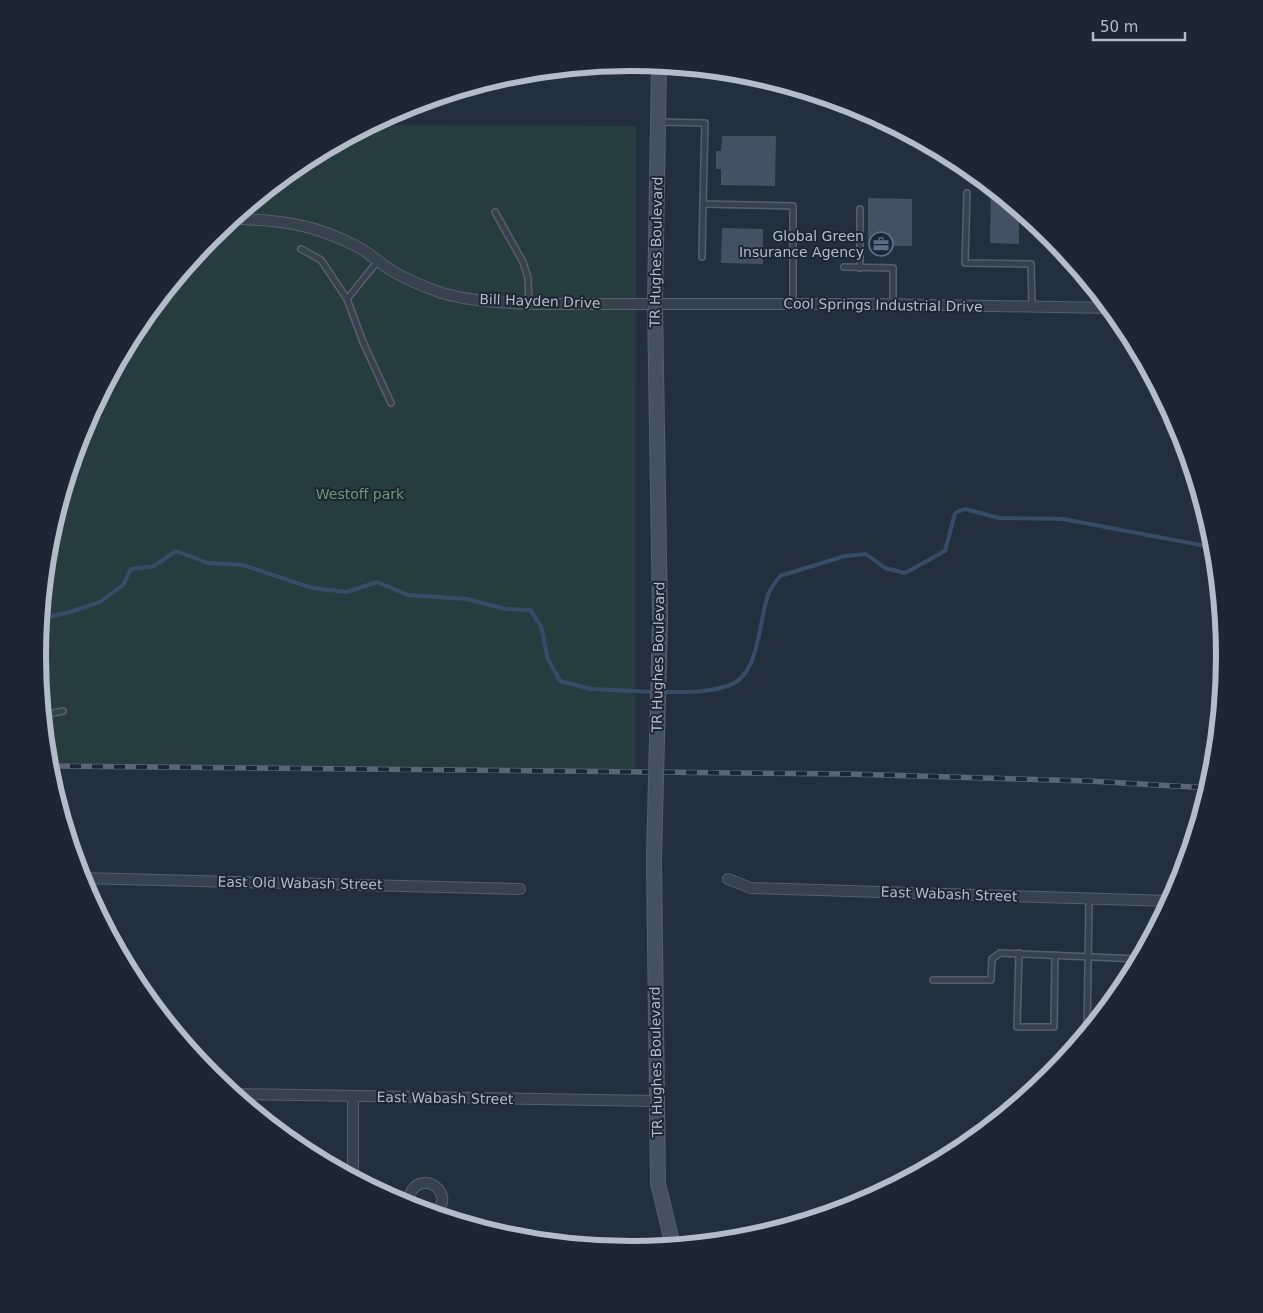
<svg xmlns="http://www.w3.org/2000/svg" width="1263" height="1313" font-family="'DejaVu Sans',sans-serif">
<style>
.green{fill:#263c3f}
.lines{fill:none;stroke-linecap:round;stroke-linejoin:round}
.stream{stroke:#394c67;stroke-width:4}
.building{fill:#455162}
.lane-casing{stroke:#565f6c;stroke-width:8}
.street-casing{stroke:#565f6c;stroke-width:12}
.secondary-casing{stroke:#565f6c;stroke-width:16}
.lane{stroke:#38414e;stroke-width:5}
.street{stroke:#38414e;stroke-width:10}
.secondary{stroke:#465061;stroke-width:14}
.rail-casing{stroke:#5a6575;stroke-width:5.5}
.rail{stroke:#1d2633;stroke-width:4;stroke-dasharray:11;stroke-linecap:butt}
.secondary-bridge-casing{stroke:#565f6c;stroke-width:16;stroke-linecap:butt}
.secondary-bridge{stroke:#465061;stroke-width:14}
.labels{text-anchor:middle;stroke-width:4;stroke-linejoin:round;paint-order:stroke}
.poi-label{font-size:14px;fill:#b4bcc9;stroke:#1d2633;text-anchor:end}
.street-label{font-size:14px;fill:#b4bcc9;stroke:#1d2633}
.park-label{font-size:14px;fill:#6b9a76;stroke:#1d2633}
.rim{fill:none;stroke:#b4bcc9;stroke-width:6}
</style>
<rect width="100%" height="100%" fill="#242f3e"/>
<path class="green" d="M372,125l264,1 -1,646 -587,-5 -10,-111 11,-116 34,-111 55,-103 74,-90 90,-74z"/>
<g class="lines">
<g class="stream">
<path d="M41,618l26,-5 33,-11 23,-17 8,-16 23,-3 22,-15 32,12 35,2 69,23 35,4 30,-10 31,13 59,4 38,10 25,1 11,16 7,33 12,22 31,8 63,3"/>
<path d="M661,692c22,0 45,1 66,-6 33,-9 31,-63 41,-91 2,-7 8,-13 12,-19l65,-20 21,-2 19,14 20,5 40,-22 10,-38 10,-4 34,9 64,1 148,28 4,4"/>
</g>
</g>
<g class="building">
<path d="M722,136h54l-1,50 -54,-1v-16h-5v-18h5z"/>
<path d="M991,187l42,34h-14v23l-29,-1z"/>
<path d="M868,198l44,1v47h-44z"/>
<path d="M722,228l41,1v35l-42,-1z"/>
</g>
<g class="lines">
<g class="lane-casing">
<g id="lane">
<path d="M659,122l46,1 -2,81 90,2v97"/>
<path d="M967,193l-2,70 66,1 1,42"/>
<path d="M495,212l28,50 5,16 1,26"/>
<path d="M301,249l20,11 26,39 16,43 28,61"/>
<path d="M702,257l1,-53"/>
<path d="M844,267l49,1v36"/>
<path d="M860,268v-59"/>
<path d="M347,299l31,-38"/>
<path d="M1098,307v-14"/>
<path d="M43,715l20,-4"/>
<path d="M1019,953l-2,74h37l1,-72"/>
<path d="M1130,977l1,-18"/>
<path d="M933,980h58l1,-21 8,-6 140,6"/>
<path d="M1087,1033l2,-134"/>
</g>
</g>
<g class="street-casing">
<g id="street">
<path d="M233,219c49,1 81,5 125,28 11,6 21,15 31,22 16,10 35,18 53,24 27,8 55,9 83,11h355l230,4"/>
<path d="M81,878l439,11"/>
<path d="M728,879l23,9 420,13"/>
<path d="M233,1094l423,7"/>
<path d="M353,1178v-82"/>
<path d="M392,1199h17"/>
<path d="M411,1207c-2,-5 -3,-10 0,-15 13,-24 48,5 22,22"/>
</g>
</g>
<g class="secondary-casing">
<g id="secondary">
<path d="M659,65l-4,238 5,315"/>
<path d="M654,859l4,324 15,63"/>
</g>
</g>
<use href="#lane" class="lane"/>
<use href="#street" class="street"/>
<use href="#secondary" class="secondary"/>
<g class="rail-casing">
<path id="rail" d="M48,766l800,8 240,7 121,7"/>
</g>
<use href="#rail" class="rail"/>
<g class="secondary-bridge-casing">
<path id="secondary-bridge" d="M654,859l6,-241"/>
</g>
<use href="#secondary-bridge" class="secondary-bridge"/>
</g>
<defs>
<g id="office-ring" transform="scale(1.25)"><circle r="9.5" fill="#1d2633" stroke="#5c6f8a" stroke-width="1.5"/><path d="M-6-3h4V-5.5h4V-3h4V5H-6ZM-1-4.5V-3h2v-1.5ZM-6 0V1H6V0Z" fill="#5c6f8a"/></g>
</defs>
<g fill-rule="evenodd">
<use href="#office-ring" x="881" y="244"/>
</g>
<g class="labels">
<g class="poi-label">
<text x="864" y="241">Global Green<tspan x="864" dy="16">Insurance Agency</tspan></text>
</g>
<g class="street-label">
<text transform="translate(656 252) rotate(-89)" y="5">TR Hughes Boulevard</text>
<text transform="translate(540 301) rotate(2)" y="5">Bill Hayden Drive</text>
<text transform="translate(883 305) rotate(1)" y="5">Cool Springs Industrial Drive</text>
<text transform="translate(658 657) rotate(-89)" y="5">TR Hughes Boulevard</text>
<text transform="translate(300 883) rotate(1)" y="5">East Old Wabash Street</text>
<text transform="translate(949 894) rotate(2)" y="5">East Wabash Street</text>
<text transform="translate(656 1062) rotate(-91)" y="5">TR Hughes Boulevard</text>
<text transform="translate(445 1098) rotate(1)" y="5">East Wabash Street</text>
</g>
<g class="park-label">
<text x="360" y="499">Westoff park</text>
</g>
</g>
<path d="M0 0H1263V1313H0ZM46 656a585 585 0 1 1 1170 0a585 585 0 1 1-1170 0Z" fill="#1d2633" fill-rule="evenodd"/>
<path class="rim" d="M46 656a585 585 0 1 1 1170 0a585 585 0 1 1-1170 0Z"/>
<path d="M1093 32v8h92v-8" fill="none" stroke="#b4bcc9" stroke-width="2.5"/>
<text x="1100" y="32" font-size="15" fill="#b4bcc9" stroke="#1d2633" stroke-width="4" paint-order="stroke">50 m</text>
</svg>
